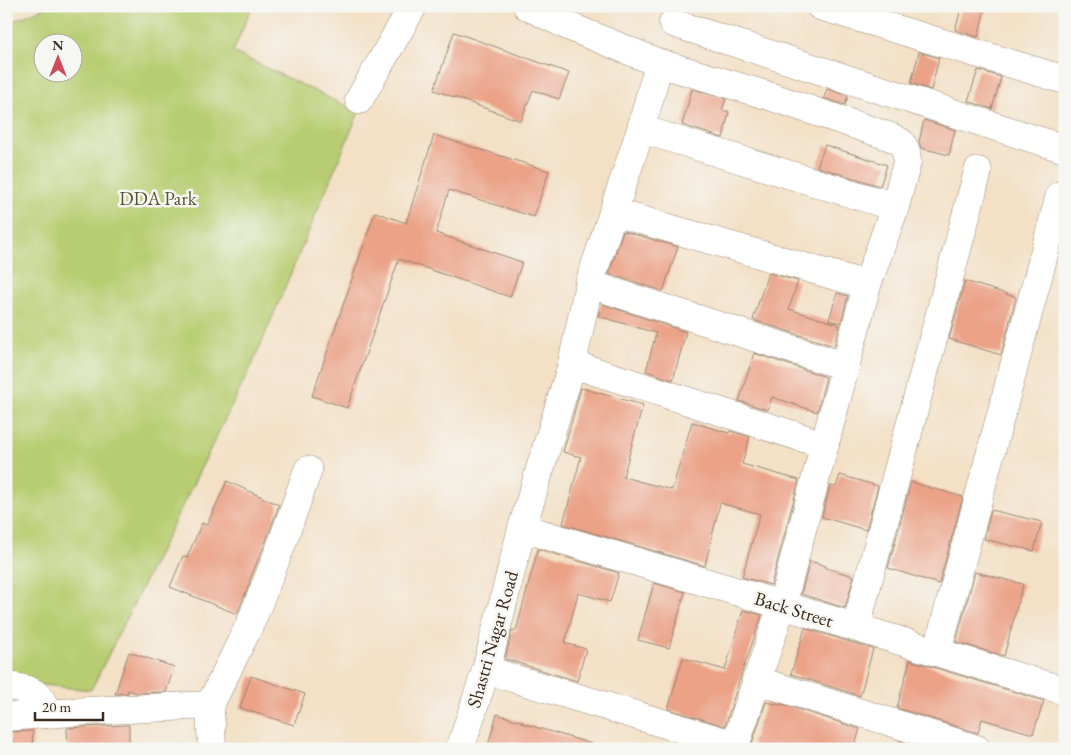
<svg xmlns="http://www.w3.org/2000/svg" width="1071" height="755" font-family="'EB Garamond',serif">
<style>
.green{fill:#b8cd71;stroke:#7a7c48;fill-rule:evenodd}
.building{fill:#eba287}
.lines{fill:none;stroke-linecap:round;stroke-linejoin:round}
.minor-casing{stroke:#978572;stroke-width:29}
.minor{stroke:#fff;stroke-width:28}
.labels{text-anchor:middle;stroke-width:5;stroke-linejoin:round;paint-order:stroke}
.park-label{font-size:19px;fill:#5a5333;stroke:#f6f6f2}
.street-label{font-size:19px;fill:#3b2a1e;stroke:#f6f6f2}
</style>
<rect width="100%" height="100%" fill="#f6f6f2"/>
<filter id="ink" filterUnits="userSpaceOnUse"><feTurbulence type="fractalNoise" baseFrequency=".02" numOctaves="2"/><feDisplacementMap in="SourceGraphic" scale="10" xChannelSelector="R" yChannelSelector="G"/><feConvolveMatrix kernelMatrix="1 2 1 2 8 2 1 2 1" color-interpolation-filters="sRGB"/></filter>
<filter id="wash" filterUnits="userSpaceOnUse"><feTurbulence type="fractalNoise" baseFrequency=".0096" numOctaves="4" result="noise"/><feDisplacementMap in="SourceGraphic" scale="20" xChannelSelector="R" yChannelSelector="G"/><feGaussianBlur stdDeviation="1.12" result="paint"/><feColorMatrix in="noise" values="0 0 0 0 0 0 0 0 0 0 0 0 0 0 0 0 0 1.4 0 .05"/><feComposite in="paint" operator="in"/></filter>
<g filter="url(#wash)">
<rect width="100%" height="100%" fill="#f3e0c5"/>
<path class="green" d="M49,6h203l-19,46 126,60 -106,251 -162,327 -85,-9v-657zM42,42h30v30h-30z"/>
<g id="blocks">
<g class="building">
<path d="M962,6h24l-8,31 -23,-7z"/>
<path d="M454,32l115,41 -10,26 -26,-9 -12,31 -87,-31z"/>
<path d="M919,52l20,6 -8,32 -20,-7z"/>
<path d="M978,70l23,7 -9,32 -24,-8z"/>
<path d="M692,89l34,10 -4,11 7,2 -6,26 -41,-13z"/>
<path d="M827,89l21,7 -3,9 -21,-7z"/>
<path d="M924,120l31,10 -6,25 -28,-7 -2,-6z"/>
<path d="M434,135l115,36 -15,46 -85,-27 -13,43 86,29 -12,35 -111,-38 -52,149 -35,-12 63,-184 31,11z"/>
<path d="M825,145l62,20 -7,21 -63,-19z"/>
<path d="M623,231l55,16 -15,44 -54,-17z"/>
<path d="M768,273l30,8 -9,28 51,16 -6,21 -81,-26z"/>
<path d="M965,281l51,16 -15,58 -52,-16z"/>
<path d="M837,293l11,3 -7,27 -12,-3z"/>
<path d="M602,304l84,28 -13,48 -27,-9 10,-38 -58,-17z"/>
<path d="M754,353l72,24 -9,35 -45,-15 -4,13 -29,-9z"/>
<path d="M581,388l62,17 -20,72 49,13 20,-68 37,11 1,-2 20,6 -8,27 57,16 -28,105 -29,-8 18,-63 -40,-11 -15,63 -142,-42 18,-67 -18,-5z"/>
<path d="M840,475l38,11 -12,44 -44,-13 8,-31 6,1z"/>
<path d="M227,481l52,24 -13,36 -17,41h1l-13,32 -67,-27 13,-31 4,1 15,-34 5,2z"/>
<path d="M911,482l52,15 -24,87 -51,-16z"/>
<path d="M991,510l51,12 -8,29 -50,-12z"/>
<path d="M538,549l81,24 -9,29 -32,-9 -13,50 21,6 -9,32 -72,-22 7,-29 4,1z"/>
<path d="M810,561l16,5v2l28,8 -9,32 -44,-14z"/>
<path d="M975,572l48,12 -19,72 -48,-14z"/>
<path d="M654,583l31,9 -16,56 -31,-8z"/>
<path d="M743,610l19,5 -21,60 -16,51 -57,-17 15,-51 42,12z"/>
<path d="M805,628l68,21 -13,47 -69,-22z"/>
<path d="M129,652l45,15 -8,25 -29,1 -9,-3v3l-13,1z"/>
<path d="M910,660l134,41 -11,33 -51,-15 -4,14 -81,-25z"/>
<path d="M251,676l54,18 -11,31 -54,-17z"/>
<path d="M766,702l15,3 1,-1 78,25 -6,20h-101l1,-5 -2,-1z"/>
<path d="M497,714l26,8 -1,1 70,21 -1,5h-104z"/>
<path d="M129,725v24h-61l-1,-21z"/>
<path d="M33,731l-1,18h-22v-17z"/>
<path d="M900,741l24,8h-26z"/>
</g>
</g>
</g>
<g filter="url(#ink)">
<use href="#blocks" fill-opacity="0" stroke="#978572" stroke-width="1"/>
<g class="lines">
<g class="minor-casing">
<g id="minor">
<path d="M527,6l41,20 91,37 107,32 125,42 11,6 4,9 1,10 -12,45 -28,78"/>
<path d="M820,6l245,74"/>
<path d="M673,23l392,126"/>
<path d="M359,100l54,-94"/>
<path d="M641,129l254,78"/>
<path d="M613,212l254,73 -85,320 -48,144"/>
<path d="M589,284l255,82"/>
<path d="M572,364l253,81"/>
<path d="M522,528l260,77 283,86"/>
<path d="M856,627l122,-456"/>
<path d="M937,652l123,-457"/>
<path d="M486,670l249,75"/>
<path d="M756,680l221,69"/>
<path d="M6,686c20,2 37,5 40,28"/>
<path d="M6,717l81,-6 123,-6"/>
<path d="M212,749l-2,-44 41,-83 30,-76 27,-76"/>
<path d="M460,749l26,-79 36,-142 50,-164 17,-80 52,-155 18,-66"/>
</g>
</g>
<use href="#minor" class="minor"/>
</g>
</g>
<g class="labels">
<g class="park-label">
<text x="158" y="205">DDA Park</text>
</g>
<g class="street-label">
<text transform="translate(794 609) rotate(17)" y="7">Back Street</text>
<text transform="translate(492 639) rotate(-74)" y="7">Shastri Nagar Road</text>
</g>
</g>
<rect width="1071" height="755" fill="none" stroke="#f6f6f2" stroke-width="25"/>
<g transform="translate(58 58)"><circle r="24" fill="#f6f6f2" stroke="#aba49d"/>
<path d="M0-4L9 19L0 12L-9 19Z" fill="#d1495b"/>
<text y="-8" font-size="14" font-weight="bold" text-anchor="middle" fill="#3b2a1e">N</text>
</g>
<path d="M35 712v8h68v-8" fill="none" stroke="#3b2a1e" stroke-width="2.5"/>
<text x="42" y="712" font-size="15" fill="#3b2a1e" stroke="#f6f6f2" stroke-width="4" paint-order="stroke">20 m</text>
</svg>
